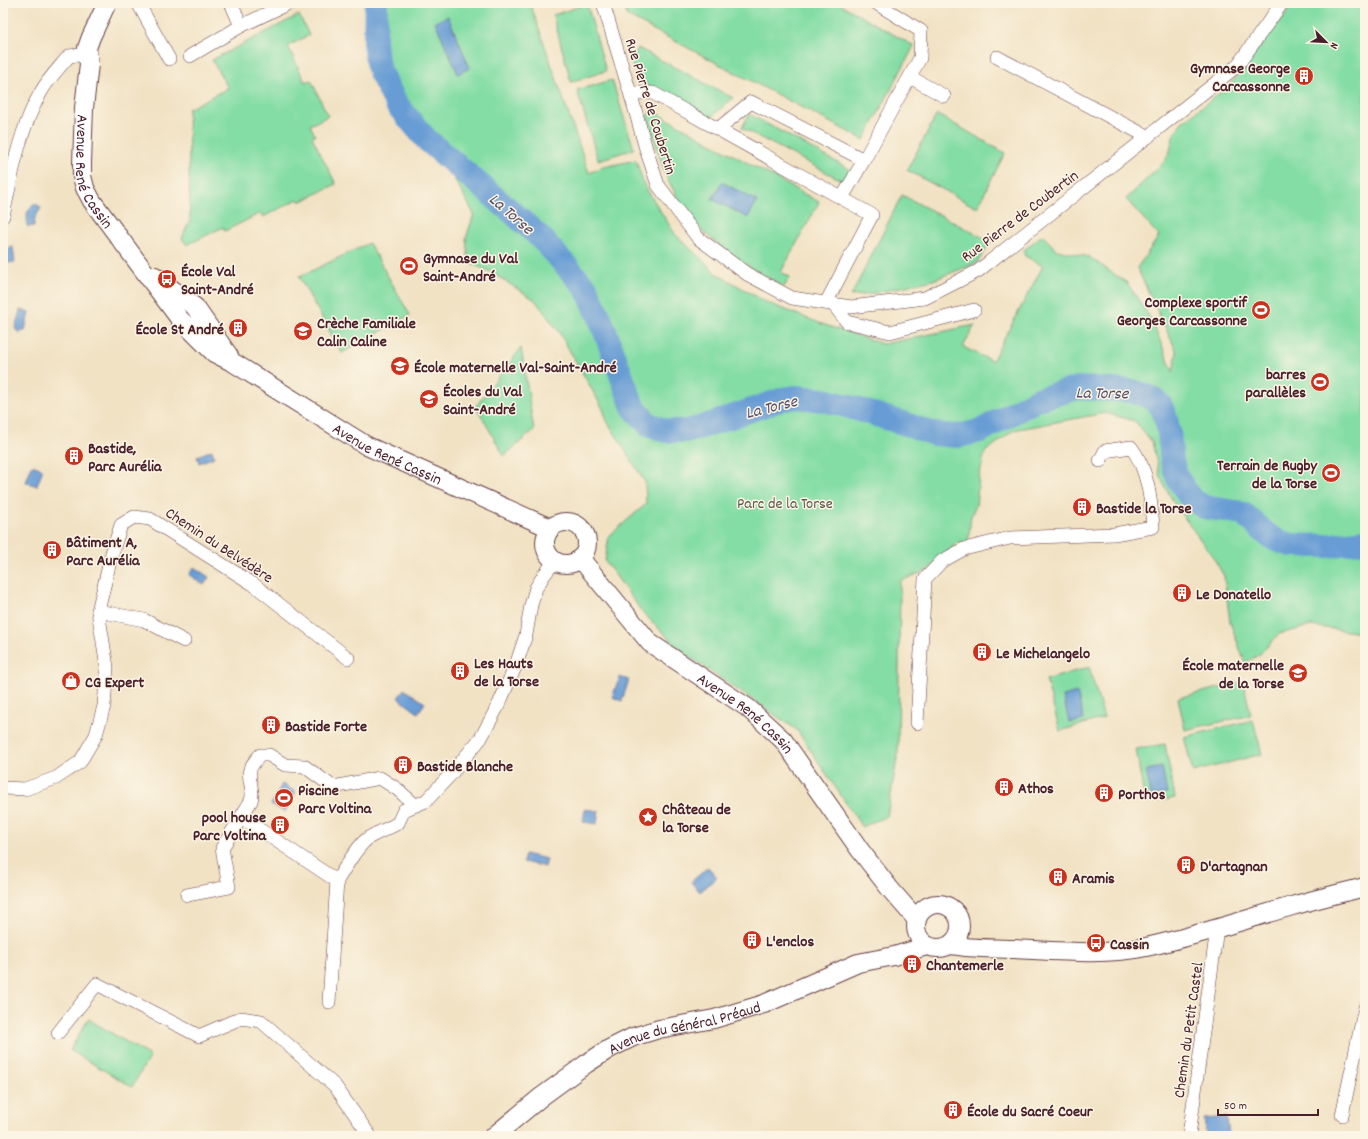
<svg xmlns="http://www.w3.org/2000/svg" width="1368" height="1139" font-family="Dekko,sans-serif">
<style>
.green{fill:#83dda4;stroke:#667e68}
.water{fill:#689cd4;stroke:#595e80}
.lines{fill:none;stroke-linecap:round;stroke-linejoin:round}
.river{stroke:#689cd4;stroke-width:24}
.street-casing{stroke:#633c42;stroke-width:14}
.secondary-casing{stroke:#633c42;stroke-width:20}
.street{stroke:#fff;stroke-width:13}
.secondary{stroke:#fff;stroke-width:18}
.labels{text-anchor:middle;stroke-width:3;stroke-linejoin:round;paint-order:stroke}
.poi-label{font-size:16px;font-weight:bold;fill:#4a1f2b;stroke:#fcf5e5;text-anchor:start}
.street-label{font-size:16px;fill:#4a1f2b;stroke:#fcf5e5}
.park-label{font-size:16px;fill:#5b584f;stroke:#fcf5e5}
.water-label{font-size:17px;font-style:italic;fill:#56516f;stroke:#fcf5e5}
</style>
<rect width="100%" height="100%" fill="#fcf5e5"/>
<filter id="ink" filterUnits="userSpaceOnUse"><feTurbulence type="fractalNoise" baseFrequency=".025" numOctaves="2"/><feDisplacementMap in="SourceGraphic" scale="8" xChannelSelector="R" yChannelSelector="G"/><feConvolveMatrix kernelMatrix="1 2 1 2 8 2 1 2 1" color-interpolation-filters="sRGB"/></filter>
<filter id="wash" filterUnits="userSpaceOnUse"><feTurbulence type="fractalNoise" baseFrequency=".012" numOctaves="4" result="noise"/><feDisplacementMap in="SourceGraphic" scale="16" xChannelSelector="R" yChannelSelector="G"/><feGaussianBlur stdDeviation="0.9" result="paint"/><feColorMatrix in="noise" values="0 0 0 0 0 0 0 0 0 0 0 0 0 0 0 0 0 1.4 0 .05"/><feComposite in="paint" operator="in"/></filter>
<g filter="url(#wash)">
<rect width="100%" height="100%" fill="#f1e2c4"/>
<g class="green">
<path d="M377,3h153l59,170 14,-6 33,-7 8,25 31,49 42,40 51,29 54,21 61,20 92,-19 -12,22 29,14 51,-95 -18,-10 -2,-5 19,-16 15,15 32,7 38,26 24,36 22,53 4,-20 -40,-84 22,-32 -33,-37 38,-37 6,-11 3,-15 8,-13 49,-38 56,-71 7,-11h72v649l-4,-19 -50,-7 -32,8 -19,20 -15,9 -15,-41 -6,-46 -11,-19 -38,-52 -15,-28 -8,-35 -17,-21 -30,-8 -91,17 -29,22 -6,25 -3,29 -5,10 -3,27h-11l-29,27 -28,11 -2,173 -11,62 -25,11 -65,-97 -112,-76 -42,-41 -38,-52 4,-25 37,-32 -1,-22 -38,-61 -4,-12 -44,-77 -24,-32 -46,-29 -20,-8 -3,-25 8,-24 -37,-66 -33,-39 -31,-43 -1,-44z"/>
<path d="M624,3h214l76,43 -50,94 -237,-124z"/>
<path d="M587,4l19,67 -35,11 -18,-67z"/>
<path d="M299,15l10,20 -21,11 17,36 6,-2 17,36 -18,9 5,10 -3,2 24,47 -36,18 -2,-3 -35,18 -2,-4 -36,18 -2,-4 -36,18 -5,-7 8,-18 -2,-111 40,-21 -16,-28z"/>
<path d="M638,48l95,50 -24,21 -64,-35 -15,-22z"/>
<path d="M612,80l22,69 -36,11 -21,-70z"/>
<path d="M653,111l166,91 -38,70 9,5 -6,10 -44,-26 -37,-29 -21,-26 -17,-32 -18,-58 3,-4z"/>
<path d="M749,114l102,56 -8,11 -101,-53z"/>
<path d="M937,114l68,39 -28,55 -70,-38z"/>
<path d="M902,195l89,47 -14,21 -44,17 -63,14 -19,2z"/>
<path d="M369,243l41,72 -68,38 -43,-76z"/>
<path d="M521,348l13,82 -30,26 -28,-50z"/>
<path d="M1089,667l15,51 -44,13 -14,-51z"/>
<path d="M1243,682l8,33 -66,15 -7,-32z"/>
<path d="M1253,720l9,34 -69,18 -9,-35z"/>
<path d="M1165,744l10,54 -30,5 -9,-54z"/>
<path d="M88,1019l62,37 -18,31 -62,-37z"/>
</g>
<g class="water">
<path d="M448,16l22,52 -12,6 -23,-52z"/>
<path d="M722,182l35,19 -9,17 -36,-19z"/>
<path d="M33,204h4l4,4 -6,10 -1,8 -5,1 -2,-1v-13z"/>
<path d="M13,247l2,15 -7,1 -3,-14z"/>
<path d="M20,310l9,2 -4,19h-2l-3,2 -5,-4z"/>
<path d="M212,450l2,7 -15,6 -2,-7z"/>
<path d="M32,465l11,4 -6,17 -11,-4z"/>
<path d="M194,567l15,10 -5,8 -15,-10z"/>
<path d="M620,677l9,3 -7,21 -10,-4z"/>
<path d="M404,689l21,14 -7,10 -20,-15z"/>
<path d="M1077,692l7,28 -15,3 -6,-27z"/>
<path d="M1162,767l5,26 -16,3 -5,-26z"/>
<path d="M282,784l14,8 -11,20 -14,-7z"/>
<path d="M585,809l14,2 -2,13 -14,-2z"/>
<path d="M525,854l22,5 -2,8 -22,-5z"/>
<path d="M708,867l9,10 -17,15 -9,-10z"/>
<path d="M1227,1117l2,18 -23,1 -2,-17z"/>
</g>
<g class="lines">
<path class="river" d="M376,3l-1,39 2,20 3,10 17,33 30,35 86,73 30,27 43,48 14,30 33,89 15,17 18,7h21l21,-6 75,-26 14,-2 27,3 26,7 56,17 28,10 24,2 22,-5 58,-32 40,-11 54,3 13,4 9,4 7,7 4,10 4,16 3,30 6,17 13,20 13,8 32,5 9,3 24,21 9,5 14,4 34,1 39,-5"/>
</g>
</g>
<g filter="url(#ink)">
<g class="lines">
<g class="street-casing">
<g id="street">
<path d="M138,3l31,56"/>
<path d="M231,3l10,23"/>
<path d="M603,3l31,103 12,43 12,36 40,53 49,36 45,24 59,9 74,-9 53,-27 259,-205 45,-63"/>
<path d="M190,56l51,-30 48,-23"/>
<path d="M997,57l151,80"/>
<path d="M910,77l34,19"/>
<path d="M631,93h22l219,122 -46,88"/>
<path d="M718,129l33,-27 113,58 -22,38"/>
<path d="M864,160l56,-102 1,-27 -45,-28"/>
<path d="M3,216c9,-42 16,-86 38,-124 7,-13 18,-24 28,-36 12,-2 13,-1 20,8"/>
<path d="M833,304l14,18 43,10 84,-22"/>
<path d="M98,611l46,9 40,21"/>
<path d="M917,723l8,-144 17,-18 22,-12 46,-11 104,-4 39,-7c-2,-27 -5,-58 -22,-80l-26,4 -5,10"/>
<path d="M3,788l22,1 31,-11 24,-16 16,-27 8,-29 3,-39 -9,-56 14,-58 9,-28 13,-8 16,2 103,65 95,74"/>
<path d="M241,817l96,64"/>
<path d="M187,895l42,-8 -7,-39 29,-47c4,-12 -4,-20 -1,-32 2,-5 7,-10 10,-14h9l16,10 19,1 29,21 47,-9 17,11 18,16"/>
<path d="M329,1002l8,-121c7,-12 19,-33 30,-42 8,-6 21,-10 31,-16l6,-13 22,-9 25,-27 30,-36 18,-34 17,-39 10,-30 5,-30 5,-17 8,-13 11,-14"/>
<path d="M58,1033l39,-49 102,52 42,-18 20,3 74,65 35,50"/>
<path d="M1342,1115l23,-108"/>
<path d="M1189,1136l28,-208"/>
</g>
</g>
<g class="secondary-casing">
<g id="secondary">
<path id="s1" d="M107,3l-16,34 -4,11 2,16 -5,44 -2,55v13l3,12 7,13 87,117 35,35 20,10 133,83 183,82"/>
<path d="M155,276l40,31 34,49"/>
<circle cx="566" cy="543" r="21"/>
<path id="s2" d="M580,558l70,85 98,65 35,32 77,110 30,39 27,31"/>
<circle cx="938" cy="926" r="22"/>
<path d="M951,945c21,4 42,3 63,4 41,2 92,7 132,-2 50,-11 98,-27 146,-41 24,-7 49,-13 73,-19"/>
<path id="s3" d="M494,1136l47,-39 45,-33 23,-15 24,-12 26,-8 55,-10 50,-15 94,-41 36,-7 33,-10"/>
</g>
</g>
<use href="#street" class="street"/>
<use href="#secondary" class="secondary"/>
</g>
</g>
<defs>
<g id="building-disc" transform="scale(1)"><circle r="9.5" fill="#c8321e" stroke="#fcf5e5"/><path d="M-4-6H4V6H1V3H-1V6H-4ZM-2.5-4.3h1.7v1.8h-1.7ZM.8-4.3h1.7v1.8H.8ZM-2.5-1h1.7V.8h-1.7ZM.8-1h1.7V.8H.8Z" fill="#fff"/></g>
<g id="stadium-disc" transform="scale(1)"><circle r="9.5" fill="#c8321e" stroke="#fcf5e5"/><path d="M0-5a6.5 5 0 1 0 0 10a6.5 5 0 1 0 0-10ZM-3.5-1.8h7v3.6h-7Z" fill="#fff"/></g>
<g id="bus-disc" transform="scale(1)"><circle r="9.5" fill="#c8321e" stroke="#fcf5e5"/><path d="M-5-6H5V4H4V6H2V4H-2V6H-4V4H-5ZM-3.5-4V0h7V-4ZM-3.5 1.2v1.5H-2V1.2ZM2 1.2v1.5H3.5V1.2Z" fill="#fff"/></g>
<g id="school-disc" transform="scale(1)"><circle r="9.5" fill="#c8321e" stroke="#fcf5e5"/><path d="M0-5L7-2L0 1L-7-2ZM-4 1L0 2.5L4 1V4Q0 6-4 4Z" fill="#fff"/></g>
<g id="shop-disc" transform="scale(1)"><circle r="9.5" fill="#c8321e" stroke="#fcf5e5"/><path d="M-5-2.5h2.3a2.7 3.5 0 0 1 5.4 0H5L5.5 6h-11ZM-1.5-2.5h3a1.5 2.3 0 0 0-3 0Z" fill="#fff"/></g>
<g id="sight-disc" transform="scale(1)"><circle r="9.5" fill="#c8321e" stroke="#fcf5e5"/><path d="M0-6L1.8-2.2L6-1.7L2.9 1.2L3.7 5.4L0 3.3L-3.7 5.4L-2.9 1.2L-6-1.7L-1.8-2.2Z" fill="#fff"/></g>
</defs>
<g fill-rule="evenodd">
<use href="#building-disc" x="1304" y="76"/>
<use href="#stadium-disc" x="409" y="266"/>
<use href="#bus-disc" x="167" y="279"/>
<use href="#stadium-disc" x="1261" y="310"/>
<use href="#building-disc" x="238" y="328"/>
<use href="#school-disc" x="303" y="331"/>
<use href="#school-disc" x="400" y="366"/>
<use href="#stadium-disc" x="1320" y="382"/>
<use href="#school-disc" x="429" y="399"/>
<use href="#building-disc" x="74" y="456"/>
<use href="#stadium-disc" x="1331" y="473"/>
<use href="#building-disc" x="1082" y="507"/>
<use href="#building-disc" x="52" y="550"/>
<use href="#building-disc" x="1182" y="593"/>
<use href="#building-disc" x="982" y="652"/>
<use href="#building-disc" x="460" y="671"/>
<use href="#school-disc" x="1298" y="673"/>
<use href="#shop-disc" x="71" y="681"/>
<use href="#building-disc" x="271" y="725"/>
<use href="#building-disc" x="403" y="765"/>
<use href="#building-disc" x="1004" y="787"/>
<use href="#building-disc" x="1104" y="793"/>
<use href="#stadium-disc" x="284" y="798"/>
<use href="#sight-disc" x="648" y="817"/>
<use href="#building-disc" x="280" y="825"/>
<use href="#building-disc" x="1186" y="865"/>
<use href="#building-disc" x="1058" y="877"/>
<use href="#building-disc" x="752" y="940"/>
<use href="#bus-disc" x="1096" y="943"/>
<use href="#building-disc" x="912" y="964"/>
<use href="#building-disc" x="953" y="1110"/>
</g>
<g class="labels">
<g class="poi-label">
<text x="1290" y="73" text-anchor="end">Gymnase George<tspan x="1290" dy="18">Carcassonne</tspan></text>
<text x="423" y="263">Gymnase du Val<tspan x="423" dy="18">Saint-André</tspan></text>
<text x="181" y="276">École Val<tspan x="181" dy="18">Saint-André</tspan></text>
<text x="1247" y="307" text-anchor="end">Complexe sportif<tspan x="1247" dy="18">Georges Carcassonne</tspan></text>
<text x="317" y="328">Crèche Familiale<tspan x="317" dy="18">Calin Caline</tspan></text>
<text x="224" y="334" text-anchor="end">École St André</text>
<text x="414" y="372">École maternelle Val-Saint-André</text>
<text x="1306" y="379" text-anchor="end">barres<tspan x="1306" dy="18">parallèles</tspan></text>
<text x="443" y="396">Écoles du Val<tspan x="443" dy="18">Saint-André</tspan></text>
<text x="88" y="453">Bastide,<tspan x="88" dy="18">Parc Aurélia</tspan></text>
<text x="1317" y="470" text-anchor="end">Terrain de Rugby<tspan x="1317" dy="18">de la Torse</tspan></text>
<text x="1096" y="513">Bastide la Torse</text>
<text x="66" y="547">Bâtiment A,<tspan x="66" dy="18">Parc Aurélia</tspan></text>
<text x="1196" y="599">Le Donatello</text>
<text x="996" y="658">Le Michelangelo</text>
<text x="474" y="668">Les Hauts<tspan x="474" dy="18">de la Torse</tspan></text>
<text x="1284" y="670" text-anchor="end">École maternelle<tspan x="1284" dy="18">de la Torse</tspan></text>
<text x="85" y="687">CG Expert</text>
<text x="285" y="731">Bastide Forte</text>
<text x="417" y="771">Bastide Blanche</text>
<text x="1018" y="793">Athos</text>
<text x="298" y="795">Piscine<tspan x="298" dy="18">Parc Voltina</tspan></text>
<text x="1118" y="799">Porthos</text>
<text x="662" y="814">Château de<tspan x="662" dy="18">la Torse</tspan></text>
<text x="266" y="822" text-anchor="end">pool house<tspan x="266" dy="18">Parc Voltina</tspan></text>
<text x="1200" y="871">D'artagnan</text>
<text x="1072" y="883">Aramis</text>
<text x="766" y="946">L'enclos</text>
<text x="1110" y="949">Cassin</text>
<text x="926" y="970">Chantemerle</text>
<text x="967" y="1116">École du Sacré Coeur</text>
</g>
<g class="street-label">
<text transform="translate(652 106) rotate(73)" y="6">Rue Pierre de Coubertin</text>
<text dy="6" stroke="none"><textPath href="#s1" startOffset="176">Avenue René Cassin</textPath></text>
<text transform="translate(1019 215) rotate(-37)" y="6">Rue Pierre de Coubertin</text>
<text dy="6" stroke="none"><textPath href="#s1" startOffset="601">Avenue René Cassin</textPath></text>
<text transform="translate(220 544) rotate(33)" y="6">Chemin du Belvédère</text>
<text dy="6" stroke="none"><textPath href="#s2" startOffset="229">Avenue René Cassin</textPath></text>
<text dy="6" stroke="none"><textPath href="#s3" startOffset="223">Avenue du Général Préaud</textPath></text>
<text transform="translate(1187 1030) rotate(-82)" y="6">Chemin du Petit Castel</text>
</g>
<g class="park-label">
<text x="785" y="508">Parc de la Torse</text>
</g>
<g class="water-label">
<text transform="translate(512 213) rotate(41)" y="6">La Torse</text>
<text transform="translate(1102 392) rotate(1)" y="6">La Torse</text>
<text transform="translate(771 406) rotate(-14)" y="6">La Torse</text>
</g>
</g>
<rect width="1368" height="1139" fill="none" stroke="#fcf5e5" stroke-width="16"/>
<g transform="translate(1326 42) rotate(114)" stroke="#fcf5e5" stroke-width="3" paint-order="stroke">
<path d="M0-3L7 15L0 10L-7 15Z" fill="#4a1f2b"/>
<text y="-6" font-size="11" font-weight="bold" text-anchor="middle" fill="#4a1f2b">N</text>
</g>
<path d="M1218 1109v6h100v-6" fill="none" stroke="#4a1f2b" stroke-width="2"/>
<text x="1224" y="1109" font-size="12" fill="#4a1f2b" stroke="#fcf5e5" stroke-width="3" paint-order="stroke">50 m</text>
</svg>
